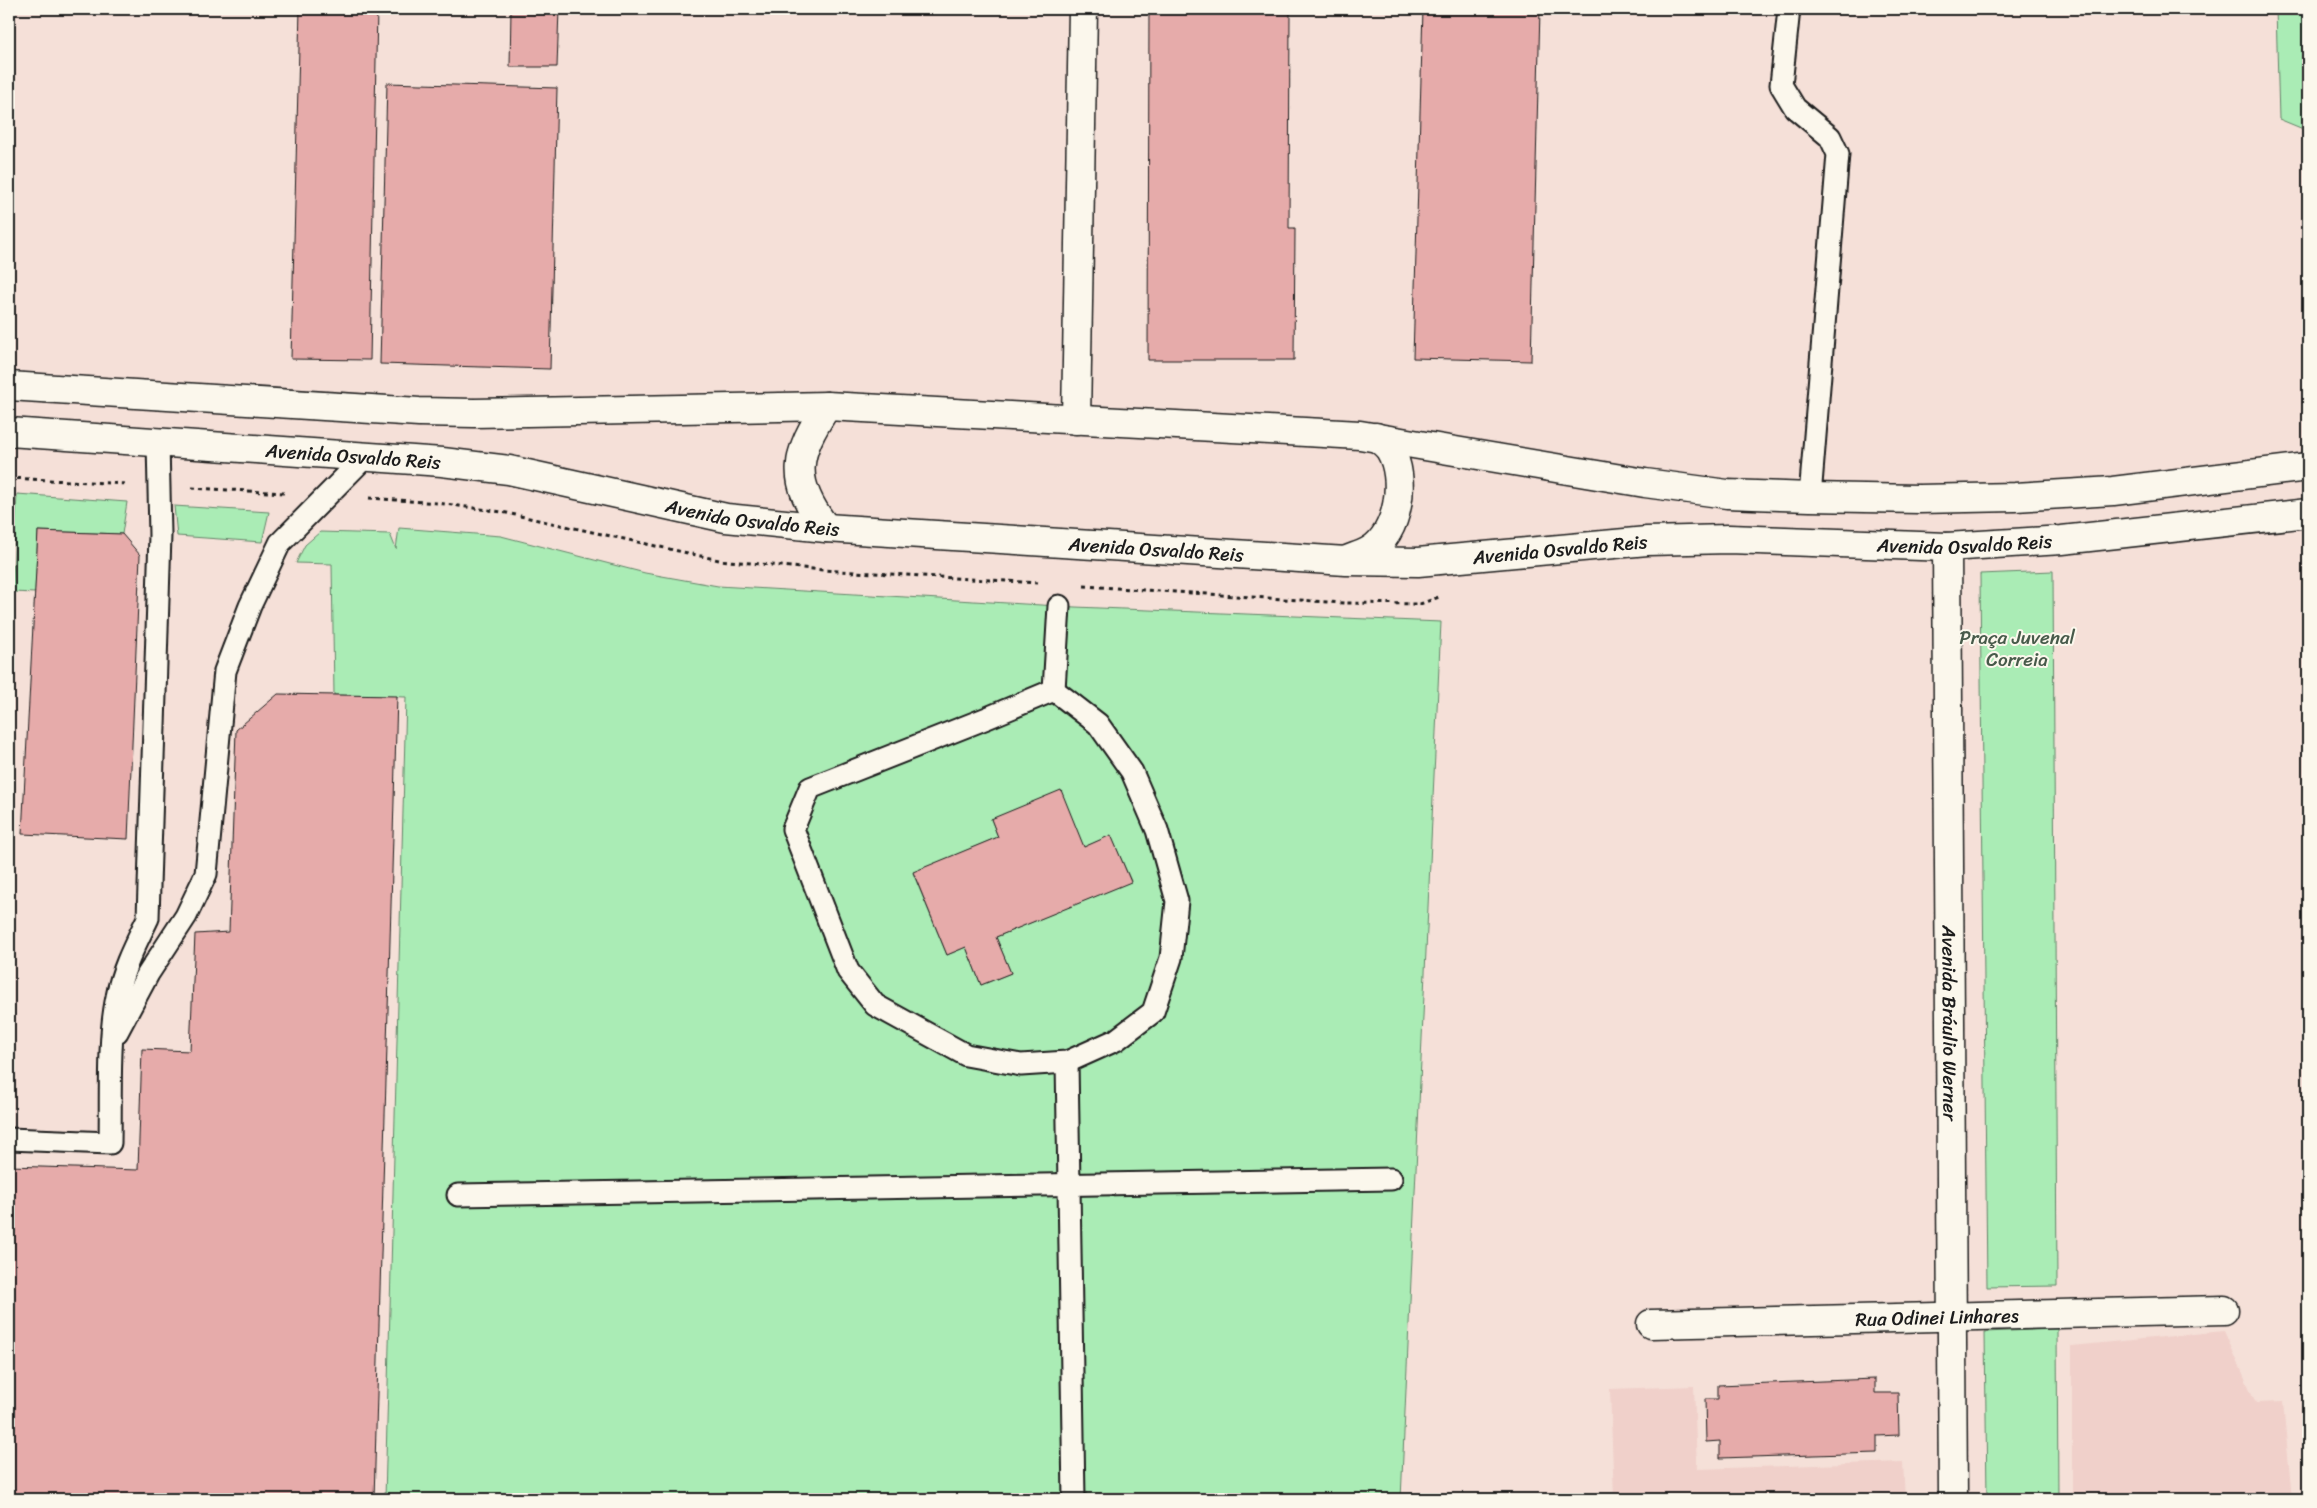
<svg xmlns="http://www.w3.org/2000/svg" width="2317" height="1508" font-family="Sriracha,sans-serif">
<style>
.built{fill:#f0d0ca}
.green{fill:#aaecb5;stroke:#638468;fill-rule:evenodd}
.building{fill:#e6abaa;stroke:#1c1c1c}
.lines{fill:none;stroke-linecap:round;stroke-linejoin:round}
.lane-casing{stroke:#1c1c1c;stroke-width:25}
.street-casing{stroke:#1c1c1c;stroke-width:31}
.primary-casing{stroke:#1c1c1c;stroke-width:31}
.path{stroke:#1c1c1c;stroke-width:3;stroke-dasharray:4 4;stroke-linecap:butt}
.lane{stroke:#fbf7ec;stroke-width:21}
.street{stroke:#fbf7ec;stroke-width:28}
.primary{stroke:#fbf7ec;stroke-width:28}
.labels{text-anchor:middle;stroke-width:4;stroke-linejoin:round;paint-order:stroke}
.street-label{font-size:19px;fill:#1c1c1c;stroke:#fbf7ec}
.park-label{font-size:19px;fill:#475a4a;stroke:#fbf7ec}
</style>
<rect width="100%" height="100%" fill="#f5e0d8"/>
<filter id="ink" filterUnits="userSpaceOnUse"><feTurbulence type="fractalNoise" baseFrequency=".02" numOctaves="2"/><feDisplacementMap in="SourceGraphic" scale="10" xChannelSelector="R" yChannelSelector="G"/><feConvolveMatrix kernelMatrix="1 2 1 2 8 2 1 2 1" color-interpolation-filters="sRGB"/></filter>
<g filter="url(#ink)">
<g class="built">
<path d="M2224,1331l32,72 27,-1 9,97h-220v-153z"/>
<path d="M1694,1386l3,83 206,-7 2,37h-291l-4,-110z"/>
</g>
<g class="green">
<path d="M2276,9h32v122l-29,-12z"/>
<path d="M17,494l110,8 -5,32 -84,-3 -3,62 -23,-1z"/>
<path d="M174,506l95,6 -7,30 -85,-6z"/>
<path d="M399,528l102,8 144,37 73,13 357,21 366,15 -40,877h-1016l21,-802 -72,-2 -2,-131 -36,-1 9,-18 15,-13 70,2 6,15zM991,819l93,28 27,-11 20,45 -135,56 15,36 -30,12 -15,-38 -19,8 -34,-82 85,-36z"/>
<path d="M2053,571l4,715 -70,1 -7,-713z"/>
<path d="M2057,1329l1,170h-71l-2,-167z"/>
</g>
<g class="building">
<path d="M300,9h77l-7,351 -79,-1z"/>
<path d="M511,9h48l-2,58h-47z"/>
<path d="M1149,9h141l-1,219h6l-1,132h-146z"/>
<path d="M1423,9h117l-9,352 -118,-3z"/>
<path d="M387,83l170,5 -7,281 -170,-5z"/>
<path d="M38,531l84,3 18,21 -12,284 -106,-5z"/>
<path d="M278,694l119,2 -23,803h-365v-333l129,4 4,-121 48,2 5,-117 34,-2 7,-202z"/>
<path d="M1061,790l23,57 27,-12 20,47 -135,55 15,36 -30,12 -15,-38 -19,8 -34,-83 85,-35 -7,-18z"/>
<path d="M1875,1379v14h23l1,42 -22,1v17l-157,5v-17l-14,1 -1,-43h13v-14z"/>
</g>
<g class="lines">
<g class="lane-casing">
<g id="lane">
<path d="M1789,9l-8,76 14,23 35,29 8,17 -28,343"/>
<path d="M1054,690l44,34 34,48 25,58 20,71 -6,57 -18,54 -37,28 -49,22 -46,3 -55,-10 -91,-50 -27,-34 -55,-142 17,-41 177,-70z"/>
<path d="M1054,690l5,-84"/>
<path d="M117,1032l31,-58 38,-58 20,-42 19,-203 25,-65 30,-63 87,-88"/>
<path d="M1067,1062l7,437"/>
<path d="M9,1139l101,4c1,-45 -2,-104 7,-146 5,-28 19,-54 31,-79l12,-383 -2,-93"/>
<path d="M458,1195l933,-16"/>
</g>
</g>
<g class="street-casing">
<g id="street">
<path d="M1076,420l7,-411"/>
<path id="s1" d="M1947,547l6,952"/>
<path id="s2" d="M1651,1324l573,-14"/>
</g>
</g>
<g class="primary-casing">
<g id="primary">
<path d="M9,386l410,26 55,1 353,-7 533,29 285,48 82,11 83,3 109,2 96,-2 98,-6 195,-24"/>
<path id="s3" d="M9,432l433,30 67,8 217,48 100,10 520,33 72,1 229,-21 82,-2 218,8 115,-7 246,-27"/>
<path d="M826,528c-37,-48 -31,-74 1,-122"/>
<path d="M1347,560c7,-3 15,-5 22,-9 30,-17 38,-73 21,-101 -3,-5 -10,-10 -14,-13"/>
</g>
</g>
<g class="path">
<path d="M9,478l119,6"/>
<path d="M192,488l93,5"/>
<path d="M369,498l69,5 64,9 217,48 104,10 215,13"/>
<path d="M1084,586l260,17 76,1 19,-7"/>
</g>
<use href="#lane" class="lane"/>
<use href="#street" class="street"/>
<use href="#primary" class="primary"/>
</g>
</g>
<g class="labels">
<g class="street-label">
<text dy="7" stroke="none"><textPath href="#s3" startOffset="345">Avenida Osvaldo Reis</textPath></text>
<text dy="7" stroke="none"><textPath href="#s3" startOffset="750">Avenida Osvaldo Reis</textPath></text>
<text dy="7" stroke="none"><textPath href="#s3" startOffset="1965">Avenida Osvaldo Reis</textPath></text>
<text dy="7" stroke="none"><textPath href="#s3" startOffset="1155">Avenida Osvaldo Reis</textPath></text>
<text dy="7" stroke="none"><textPath href="#s3" startOffset="1560">Avenida Osvaldo Reis</textPath></text>
<text dy="7" stroke="none"><textPath href="#s1" startOffset="476">Avenida Bráulio Werner</textPath></text>
<text dy="7" stroke="none"><textPath href="#s2" startOffset="286">Rua Odinei Linhares</textPath></text>
</g>
<g class="park-label">
<text x="2017" y="644">Praça Juvenal<tspan x="2017" dy="22">Correia</tspan></text>
</g>
</g>
<rect width="2317" height="1508" fill="none" stroke="#fbf7ec" stroke-width="30"/>
<rect x="15" y="15" width="2287" height="1478" fill="none" stroke="#1c1c1c" stroke-width="2" filter="url(#ink)"/>
</svg>
